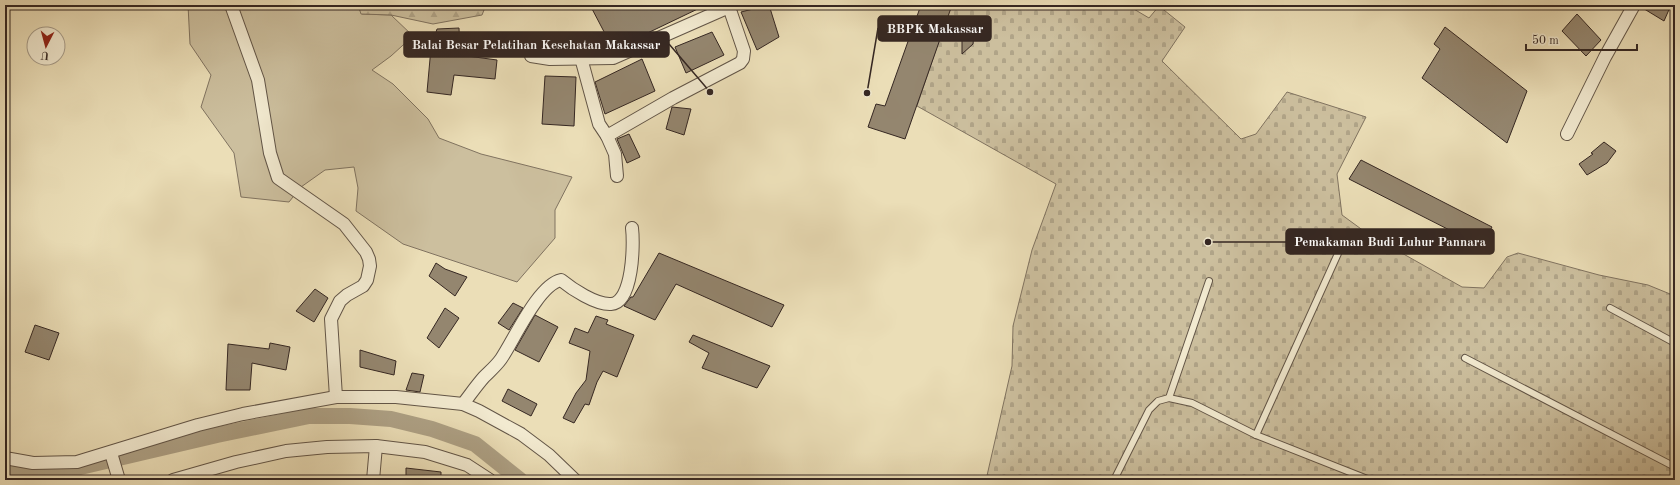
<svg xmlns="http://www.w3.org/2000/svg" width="1680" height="485" font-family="'Old Standard TT',serif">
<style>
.green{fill:#ccbf9e;stroke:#807360}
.forest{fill:url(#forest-firs);stroke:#807360}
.cemetery{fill:url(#cemetery-stones);stroke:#807360}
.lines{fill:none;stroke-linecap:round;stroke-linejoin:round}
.canal{stroke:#ada084;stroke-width:16}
.building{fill:#94866f;stroke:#352722}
.lane-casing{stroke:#625547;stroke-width:8}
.street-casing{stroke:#625547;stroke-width:14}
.lane{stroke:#f2ead0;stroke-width:6}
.street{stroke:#f2ead0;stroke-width:12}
.leader{fill:none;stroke:#352722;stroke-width:1.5}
.callout-dot{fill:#352722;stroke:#f2ead0;stroke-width:1.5}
.callout{fill:#352722;stroke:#352722;stroke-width:1.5}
.callout-label{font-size:13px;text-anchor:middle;font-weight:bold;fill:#fff}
</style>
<defs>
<pattern id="forest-firs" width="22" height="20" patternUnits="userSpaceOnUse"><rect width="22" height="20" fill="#ccbf9e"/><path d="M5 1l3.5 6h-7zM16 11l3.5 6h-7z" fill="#b0a488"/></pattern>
<pattern id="cemetery-stones" width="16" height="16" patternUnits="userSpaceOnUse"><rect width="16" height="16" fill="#ccbf9e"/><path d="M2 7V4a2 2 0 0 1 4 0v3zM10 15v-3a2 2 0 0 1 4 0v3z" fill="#b0a488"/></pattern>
</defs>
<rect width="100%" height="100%" fill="#ebdeb7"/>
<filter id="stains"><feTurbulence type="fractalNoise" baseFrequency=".005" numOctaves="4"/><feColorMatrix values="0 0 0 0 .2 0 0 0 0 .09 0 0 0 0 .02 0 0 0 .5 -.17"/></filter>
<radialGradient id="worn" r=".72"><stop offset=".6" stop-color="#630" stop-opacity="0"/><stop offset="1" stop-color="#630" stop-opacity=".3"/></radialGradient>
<path class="green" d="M188,5h170l4,9 29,1 22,21 -22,20 -19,14 21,14 35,35 11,19 42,16 91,23 -17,33v28l-38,44 -114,-38 -47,-33 2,-23 -4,-21 -29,3 -24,17 -12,15 -48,-5 -7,-44 -33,-46 10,-32 -21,-31z"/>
<path class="forest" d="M358,5h128l-4,10 -49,9 -42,-9 -30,-1z"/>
<path class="cemetery" d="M951,5h176l22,13 10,-12 26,21 -23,34 79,78 15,-5 31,-42 79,25 -29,57 5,41 26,19 94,53 22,1 23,-31 11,-4 81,22 49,10 27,11v184h-689l26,-114 1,-40 19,-76 24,-66 -139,-78z"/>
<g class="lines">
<path class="canal" d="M5,473l29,2 25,-3 158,-37 92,-19h41l41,3 41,10 43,15 45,36"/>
</g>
<g class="building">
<path d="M590,5h116l-73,35v1l-21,6z"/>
<path d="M769,5l10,32 -22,13 -16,-38z"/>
<path d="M921,5h31l-47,134 -37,-12 8,-23 9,2z"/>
<path d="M1641,5h30l-7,16 -23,-14z"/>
<path d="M1577,14l24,26 -15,16 -24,-25z"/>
<path d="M1445,27l82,64 -20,52 -85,-65 18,-29 -6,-5z"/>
<path d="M459,28l1,27 37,5 -2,19 -41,-4 -3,20 -24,-3 4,-44 6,-19z"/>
<path d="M712,32l12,23 -38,18 -11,-26z"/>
<path d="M962,32l12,2 -1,10 -11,10z"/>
<path d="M642,59l13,32 -50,23 -10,-32z"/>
<path d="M545,76l31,1 -2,49 -32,-2z"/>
<path d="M672,107l19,2 -7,26 -18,-6z"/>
<path d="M629,134l11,23 -13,6 -10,-24z"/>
<path d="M1604,142l12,9 -9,12 -20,12 -8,-11 14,-10 -2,-1z"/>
<path d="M1361,160l131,67 -11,19 -132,-67z"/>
<path d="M659,253l125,52 -12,22 -96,-43 -21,36 -31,-14 7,-9h2z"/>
<path d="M436,263l9,6 22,8 -12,19 -26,-20z"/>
<path d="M315,289l13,9 -14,24 -18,-11z"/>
<path d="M513,303l10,5 -14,22 -11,-7z"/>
<path d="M445,308l14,10 -20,30 -12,-10z"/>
<path d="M535,315l23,12 -19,35 -24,-12z"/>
<path d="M596,316l12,4 -2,4 28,11 -17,42 -14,-6 -6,11 -8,23 -4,-1 -11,19 -11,-5 13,-25 10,-13 4,-29 -21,-8 6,-15 13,5z"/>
<path d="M35,325l24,8 -10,27 -24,-8z"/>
<path d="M693,335l77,31 -13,22 -55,-20 7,-15 -20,-11z"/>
<path d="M270,343l20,4 -4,23 -34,-7 -2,27h-24l2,-46 41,5z"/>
<path d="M360,350l36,11 -2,14 -34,-8z"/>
<path d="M412,373l12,2 -4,17 -14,-2z"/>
<path d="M508,389l29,15 -6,12 -29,-15z"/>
<path d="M406,468l35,4v8h-35z"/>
</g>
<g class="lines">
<g class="lane-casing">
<g id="lane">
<path d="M1610,308l65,35"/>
<path d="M1465,358l210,109"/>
<path d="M1169,398l40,-117"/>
<path d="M1256,435l89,-197"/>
<path d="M1114,480l35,-70 9,-9 11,-3 23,5 64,32 114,45"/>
</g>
</g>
<g class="street-casing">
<g id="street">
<path d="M231,5l27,75 12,73 8,25 66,46 22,28 3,7 1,7 -3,14 -4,6 -16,9 -7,6 -9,18 5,78"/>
<path d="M531,56l19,3 63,-1 116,-51"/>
<path d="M581,58l18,66 8,12 8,18 2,22"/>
<path d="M1567,134l38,-77 29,-52"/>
<path d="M607,136l66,-38 67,-35 3,-4 1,-8 -15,-44v-2"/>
<path d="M463,404c7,-9 13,-18 21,-27 6,-6 12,-11 17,-18 13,-19 37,-74 60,-79 11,9 35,25 50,24 22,-1 23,-60 21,-76"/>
<path d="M111,453l8,27"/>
<path d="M5,458l28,5 44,-1 121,-37 45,-11 93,-17h60l67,7 16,7 42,23 28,21 26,25"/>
<path d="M173,480l63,-18 50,-11 41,-4 49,-1 49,6 42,13 23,15"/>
<path d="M373,480l3,-34"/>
</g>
</g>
<use href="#lane" class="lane"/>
<use href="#street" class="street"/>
</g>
<path class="leader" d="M867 93L878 28M710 92L669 44M1208 242L1286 242"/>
<g class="callout-dot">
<circle cx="867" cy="93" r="4"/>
<circle cx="710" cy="92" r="4"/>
<circle cx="1208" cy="242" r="4"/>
</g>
<g class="callout">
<rect x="878" y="16" width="113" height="25" rx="4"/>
<rect x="404" y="32" width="265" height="25" rx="4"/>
<rect x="1286" y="229" width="208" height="25" rx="4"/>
</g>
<g class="callout-label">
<text x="935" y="33">BBPK Makassar</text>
<text x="536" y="49">Balai Besar Pelatihan Kesehatan Makassar</text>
<text x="1390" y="246">Pemakaman Budi Luhur Pannara</text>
</g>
<rect width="1680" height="485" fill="none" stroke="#ebdeb7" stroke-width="20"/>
<rect x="6" y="6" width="1668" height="473" fill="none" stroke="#352722" stroke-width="2"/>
<rect x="10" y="10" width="1660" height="465" fill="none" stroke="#352722"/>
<g transform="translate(46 46) rotate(186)"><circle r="19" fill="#f2ead0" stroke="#a69c8a"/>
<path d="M0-3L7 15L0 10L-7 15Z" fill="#8f2418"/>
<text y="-6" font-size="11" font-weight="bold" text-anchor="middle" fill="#352722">U</text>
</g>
<path d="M1526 44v6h111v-6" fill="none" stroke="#352722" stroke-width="2"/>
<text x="1532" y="44" font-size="12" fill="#352722" stroke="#f2ead0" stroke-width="3" paint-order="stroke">50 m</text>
<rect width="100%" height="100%" filter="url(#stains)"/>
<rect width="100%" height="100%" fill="url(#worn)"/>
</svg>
